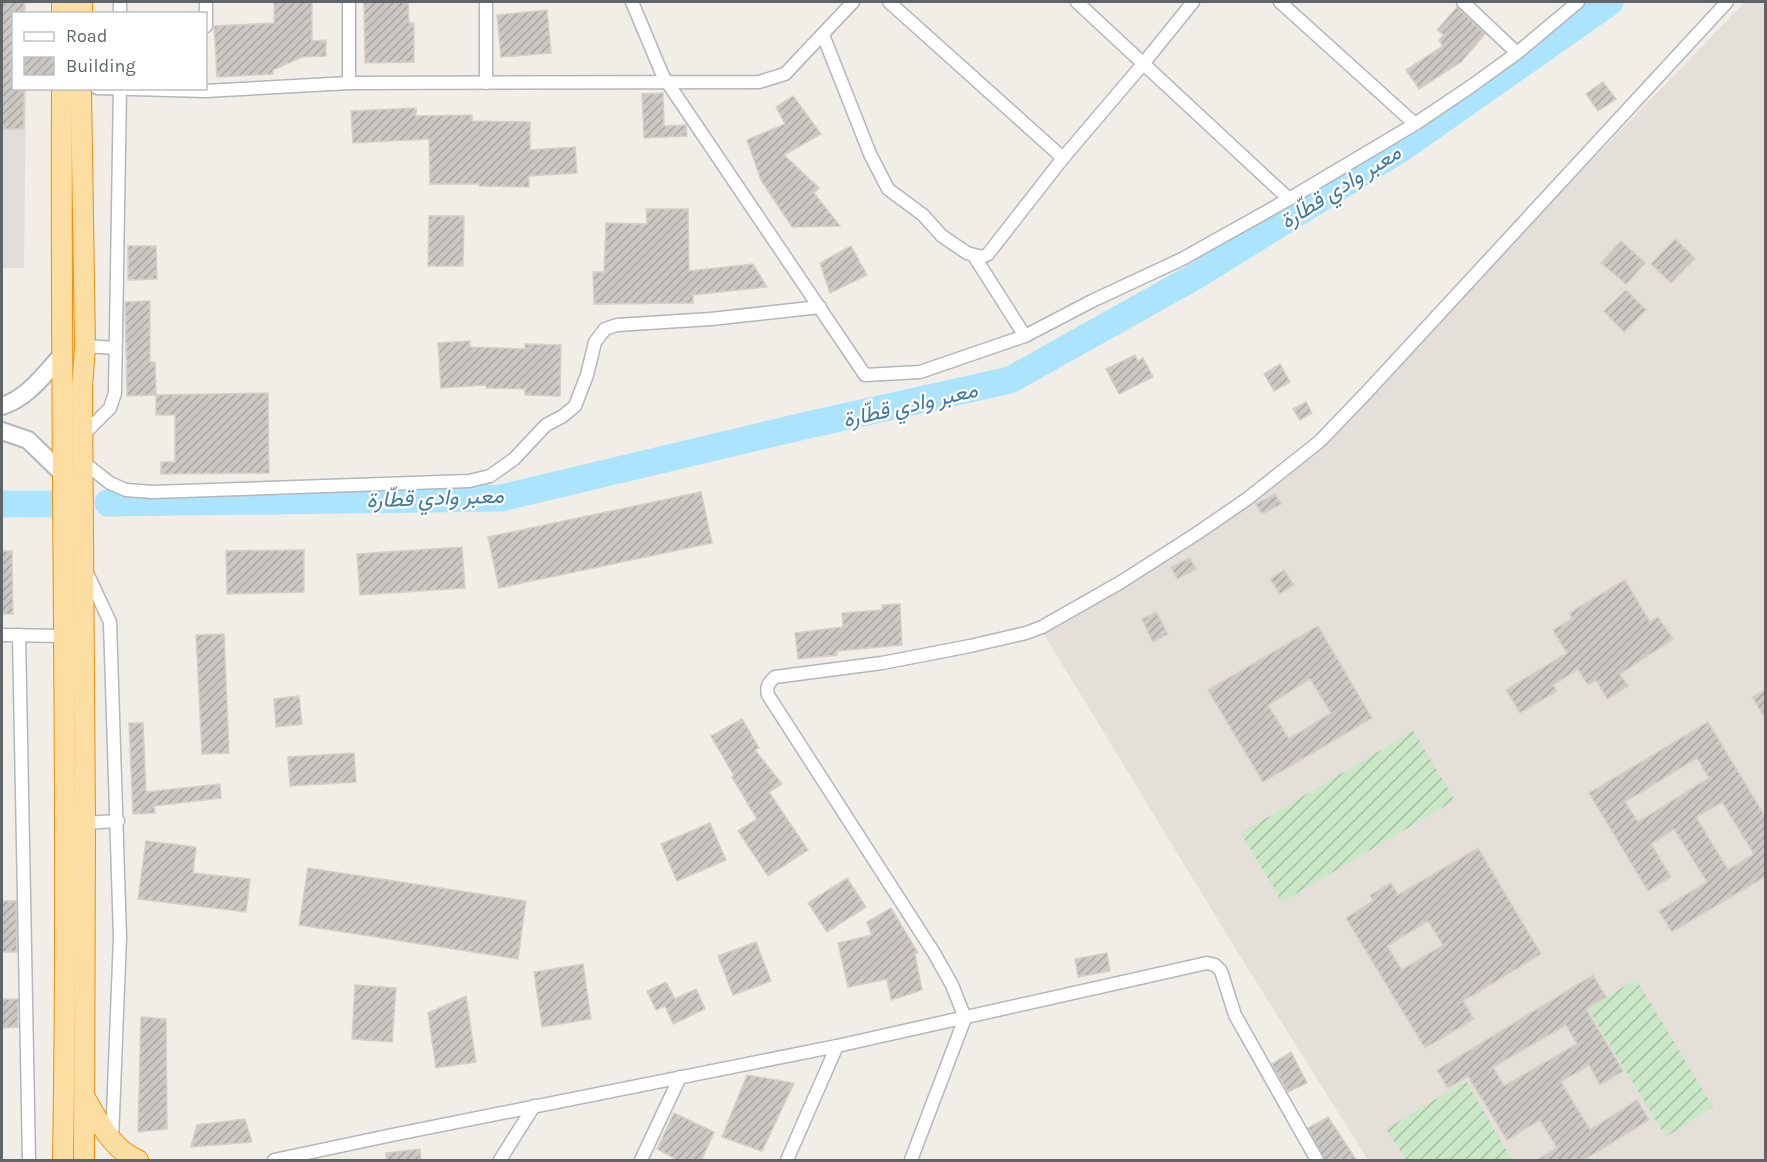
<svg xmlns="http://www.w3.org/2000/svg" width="1767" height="1162" font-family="Karla,Vazirmatn,sans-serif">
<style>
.industrial{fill:#e0ddda}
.education{fill:#e4dfd9}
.garden{fill:url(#garden-furrows)}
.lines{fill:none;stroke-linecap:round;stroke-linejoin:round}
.river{stroke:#ace4fd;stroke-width:27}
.building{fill:url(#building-hatch);stroke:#d6cfc6;stroke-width:1.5;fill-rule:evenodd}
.minor-casing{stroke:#b3b6ba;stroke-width:15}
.secondary-casing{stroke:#b4b8bc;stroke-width:20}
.trunk-casing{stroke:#f48c05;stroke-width:22}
.minor{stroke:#fff;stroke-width:12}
.secondary{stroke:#fff;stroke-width:16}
.trunk{stroke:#fcdea3;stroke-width:20}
.labels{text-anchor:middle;stroke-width:4.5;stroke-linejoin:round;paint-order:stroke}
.water-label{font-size:22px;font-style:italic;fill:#407a9f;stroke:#fff}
</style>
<defs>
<pattern id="garden-furrows" width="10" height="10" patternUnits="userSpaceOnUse" patternTransform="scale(1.5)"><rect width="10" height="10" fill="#cae7c6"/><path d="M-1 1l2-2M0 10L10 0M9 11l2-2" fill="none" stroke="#a7bfa5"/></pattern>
<pattern id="building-hatch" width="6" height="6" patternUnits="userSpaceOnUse" patternTransform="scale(1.5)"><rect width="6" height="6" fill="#ccc9c5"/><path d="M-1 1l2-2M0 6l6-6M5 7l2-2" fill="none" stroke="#a9a7a4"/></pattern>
</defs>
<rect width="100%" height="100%" fill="#f1eee8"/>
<path class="industrial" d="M2,2h24v11l-12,1v74l12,1 -2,179h-22z"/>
<path class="education" d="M1745,2h20v1158h-397l-133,-212 -193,-317 95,-50 183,-140z"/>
<g class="garden">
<path d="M1413,731l42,69 -173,102 -41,-69z"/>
<path d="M1636,979l77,128 -47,30 -78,-128z"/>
<path d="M1466,1081l46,79h-106l-20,-31z"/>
</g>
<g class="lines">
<g class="river">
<path d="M108,503l393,-5 307,-73 202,-45 184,-103 211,-131 205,-144"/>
<path d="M2,504h51"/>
</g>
</g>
<g class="building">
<path d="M2,2h22v12h-10v74h10v41h-22z"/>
<path d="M274,2h38v39l14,-1v16l-24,1 -29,13v4l-56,3 -3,-51 60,-3z"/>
<path d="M364,2h44l1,21h5v39l-49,1z"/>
<path d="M1457,7l28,27 -24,28 -42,27 -13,-19 37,-24 -4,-6 5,-5 -7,-5z"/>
<path d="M547,10l4,43 -50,4 -4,-42z"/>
<path d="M1603,82l13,17 -18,12 -12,-17z"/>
<path d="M663,93l1,33 22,-1 1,11 -43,2 -2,-44z"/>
<path d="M793,96l28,38 -37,21 35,33 -5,5 26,33 -48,1 -31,-47 -14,-40 38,-16 -9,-17z"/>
<path d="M416,108v8l56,-1v6l58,1v28l45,-3 2,26 -48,3v11l-50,-1v-2h-49l-1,-45 -76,4 -2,-32z"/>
<path d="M646,209h42l1,62 64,-7 14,23 -74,8v8l-99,1 -1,-32h11l2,-49 41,1z"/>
<path d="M429,216h35l-1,50h-35z"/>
<path d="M1675,239l20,19 -24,25 -20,-19z"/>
<path d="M1621,241l24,22 -19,21 -25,-21z"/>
<path d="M128,246h28l1,33 -29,1z"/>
<path d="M851,246l16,29 -37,18 -10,-30z"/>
<path d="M1626,290l20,20 -22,22 -20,-21z"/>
<path d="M150,301v61h5l1,33 -29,1 -2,-94z"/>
<path d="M470,341v6l55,2v-5l36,1 -1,51 -35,-1v-6l-39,-1v-3l-45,3 -3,-45z"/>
<path d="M1135,355l3,6 5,-3 10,19 -34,17 -13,-25z"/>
<path d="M1280,364l10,18 -16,9 -10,-17z"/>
<path d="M268,393l1,80 -108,1v-12h14v-47h-19v-20z"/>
<path d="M1306,402l6,11 -12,7 -7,-11z"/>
<path d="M701,492l11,51 -213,45 -11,-51z"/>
<path d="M1275,494l6,10 -19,10 -6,-10z"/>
<path d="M462,547l3,41 -105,7 -3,-41z"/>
<path d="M304,550v42l-77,2 -1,-43z"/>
<path d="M2,551h10l1,63h-11z"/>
<path d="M1190,558l6,11 -19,10 -6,-12z"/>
<path d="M1284,570l10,15 -14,9 -10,-15z"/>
<path d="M1625,580l25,42 8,-5 15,22 -53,35 8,12 -21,13 -11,-19 -8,5 -10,-16 -25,16 4,6 -37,22 -14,-23 61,-37 -14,-23 19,-11 -3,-6z"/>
<path d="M900,604l2,41 -66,6 1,4 -39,4 -3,-26 48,-6 -1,-14 40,-3v-5z"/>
<path d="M1156,612l12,22 -15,8 -11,-23z"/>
<path d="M1318,626l54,92 -109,64 -55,-92zM1310,679l21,34 -42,26 -21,-34z"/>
<path d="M224,634l5,119 -27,1 -6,-119z"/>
<path d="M1766,689v31l-14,-23z"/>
<path d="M299,696l3,28 -26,3 -2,-28z"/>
<path d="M742,719l17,29 -4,2 27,34 -13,8 39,58 -40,26 -30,-45 19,-12 -25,-42 2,-1 -23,-40z"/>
<path d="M1708,722l58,96v58l-94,56 -13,-21 48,-29 -33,-53 -23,15 20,33 -23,14 -59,-98zM1697,758l12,20 -71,44 -13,-20zM1722,802l32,52 -26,16 -32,-53z"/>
<path d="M129,723h14l3,69 74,-8 1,14 -67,8 1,7 -22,1z"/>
<path d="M354,753l2,29 -66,4 -2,-29z"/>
<path d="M710,823l16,37 -49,21 -16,-37z"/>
<path d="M146,841l50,6 -3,26 57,6 -4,33 -108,-13z"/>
<path d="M1478,848l63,106 -78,47 11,18 -49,29 -79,-130 27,-17 -3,-6 21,-12 7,12zM1428,921l15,24 -41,25 -15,-24z"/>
<path d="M308,868l218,33 -8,58 -219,-34z"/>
<path d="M847,878l19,29 -39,25 -19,-29z"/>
<path d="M2,901h14l1,51h-15z"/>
<path d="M891,908l27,45 -3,1 7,36 -31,10 -4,-21 -39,8 -10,-44 34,-8 -5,-13z"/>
<path d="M756,942l15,39 -38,14 -15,-39z"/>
<path d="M1107,953l3,18 -32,6 -3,-18z"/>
<path d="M583,964l8,55 -49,8 -8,-55z"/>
<path d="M1593,975l13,22 -20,12 37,62 -23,14 -11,-20 -28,17 29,48 47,-30 12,20 -67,41h-47l22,-13 -17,-28 -33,20 -39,-64 -20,12 -11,-18zM1566,1025l11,19 -73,42 -11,-19z"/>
<path d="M666,982l9,17 21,-10 9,20 -32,15 -8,-18 -9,4 -9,-19z"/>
<path d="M355,985l41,3 -4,54 -40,-3z"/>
<path d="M466,996l10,66 -40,6 -8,-55z"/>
<path d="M2,999h16v28l-16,1z"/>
<path d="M141,1017l25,2 1,110 -29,3z"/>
<path d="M1291,1052l16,31 -19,9 -16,-28z"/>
<path d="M747,1075l47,8 -32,68 -40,-14z"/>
<path d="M674,1113l40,19 -13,29h-22l-22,-12z"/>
<path d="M1328,1117l29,44h-32l-17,-33z"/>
<path d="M245,1119l7,23 -61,5 6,-22z"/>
<path d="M420,1149l1,12h-35v-8z"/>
</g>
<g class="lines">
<g class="minor-casing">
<g id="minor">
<path d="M349,2v81"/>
<path d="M486,2v81"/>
<path d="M632,2l31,74 202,299 55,-3 105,-36 67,-35 90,-42 107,-60 126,-75 55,-37 47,-34 61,-51"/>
<path d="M889,2l174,156"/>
<path d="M1077,2l212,197"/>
<path d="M1280,2l135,122"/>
<path d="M1463,2l54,51"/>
<path d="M120,14v-12"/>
<path d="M206,26v-24"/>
<path d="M823,35l47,119 18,35 35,26 19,21 25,17 15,4 6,-3 75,-96 80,-94 50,-62"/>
<path d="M97,88l108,3 144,-8 410,-1 26,-8 68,-72"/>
<path d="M974,256l51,80"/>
<path d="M85,346l30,2"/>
<path d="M82,436l28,-28 5,-15 5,-305"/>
<path d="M83,462l27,21 16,7 27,2 316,-11 21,-5 24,-17 32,-34 17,-9 12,-10 12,-31 8,-33 10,-13 12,-4 94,-6 109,-12"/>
<path d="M87,573l23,49 10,315 -8,203"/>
<path d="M2,635l63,1"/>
<path d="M19,635l10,525"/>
<path d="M85,823l33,-2"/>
<path d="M274,1160l118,-25 445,-89 370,-83 8,2 6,6 14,44 82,145"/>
<path d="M500,1160l34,-54"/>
<path d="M641,1160l39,-83"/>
<path d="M787,1160l50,-114"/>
<path d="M911,1160l54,-142 -13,-33 -18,-32 -166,-258c-2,-8 0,-12 7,-18l107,-14 88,-17 56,-13 16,-6 79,-45 75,-48 51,-35 73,-58 47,-49 360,-390"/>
</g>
</g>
<g class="secondary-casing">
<g id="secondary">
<path d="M2,406c25,-8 41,-30 59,-50"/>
<path d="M2,431l26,9 35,34"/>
</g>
</g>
<g class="trunk-casing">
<g id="trunk">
<path d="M62,14v-12"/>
<path d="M82,14v-12"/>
<path d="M62,88c-2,358 7,715 1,1072"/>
<path d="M81,88l4,258 -3,43 3,434 -1,337"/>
<path d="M85,1098c14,23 26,51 53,62"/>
</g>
</g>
<use href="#minor" class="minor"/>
<use href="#secondary" class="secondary"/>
<use href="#trunk" class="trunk"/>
</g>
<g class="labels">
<g class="water-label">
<text transform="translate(1340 186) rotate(-32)" y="8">معبر وادي قطّارة</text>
<text transform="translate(910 404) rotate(-13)" y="8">معبر وادي قطّارة</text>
<text transform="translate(435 497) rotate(-2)" y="8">معبر وادي قطّارة</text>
</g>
</g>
<rect width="1767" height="1162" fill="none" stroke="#5f6468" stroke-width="6"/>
<rect x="12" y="12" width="195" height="78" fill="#ffffff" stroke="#bfc1c3" stroke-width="1.5"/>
<rect x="24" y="32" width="30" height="9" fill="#ffffff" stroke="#bfc1c3" stroke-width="1.5"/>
<text x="66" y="42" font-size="18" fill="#5f6468">Road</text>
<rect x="24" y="57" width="30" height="18" fill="url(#building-hatch)" stroke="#bfc1c3" stroke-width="1.5"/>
<text x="66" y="72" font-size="18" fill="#5f6468">Building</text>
</svg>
